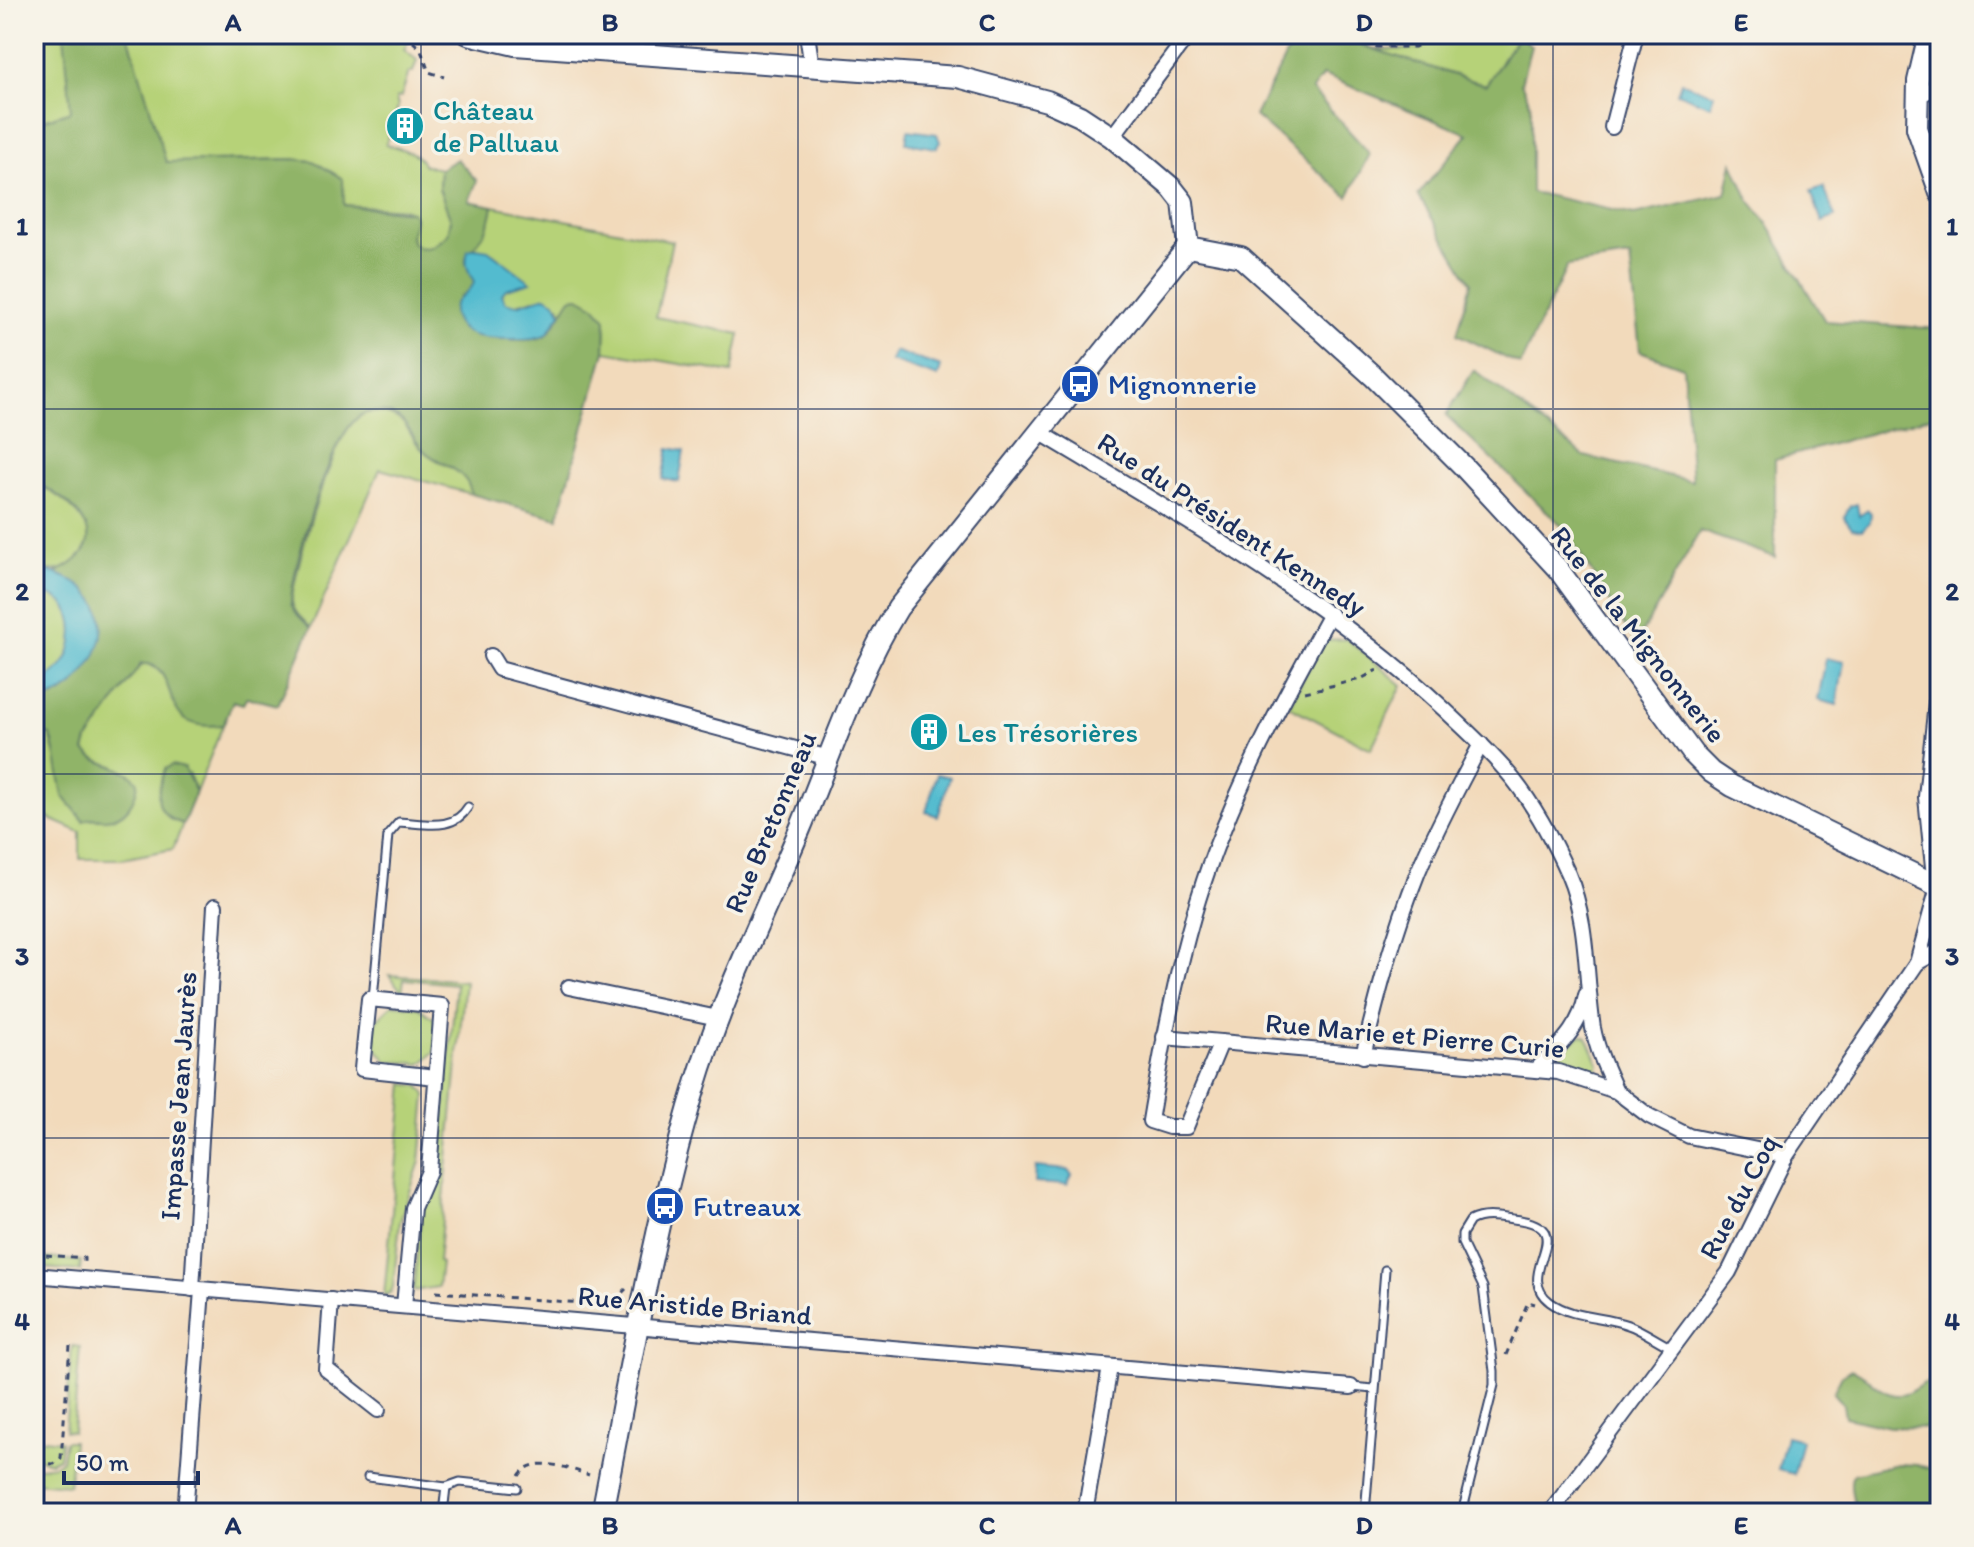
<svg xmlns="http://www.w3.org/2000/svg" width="1974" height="1547" font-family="Itim,sans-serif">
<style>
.green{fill:#b6d278;stroke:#68806b;stroke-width:2}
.forest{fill:#90b468;stroke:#567263;stroke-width:2}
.water{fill:#52bbcf;stroke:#367596;stroke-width:2}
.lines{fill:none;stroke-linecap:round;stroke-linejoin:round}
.lane-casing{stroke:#3b496c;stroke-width:11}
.street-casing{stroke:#3b496c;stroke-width:18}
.secondary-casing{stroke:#3b496c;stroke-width:24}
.path{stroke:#3b496c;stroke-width:3;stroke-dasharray:6 6;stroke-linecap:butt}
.lane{stroke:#fff;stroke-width:7}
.street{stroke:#fff;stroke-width:14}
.secondary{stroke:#fff;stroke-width:20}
.grid{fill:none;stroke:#1b2f5e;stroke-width:2;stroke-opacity:0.55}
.labels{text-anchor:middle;stroke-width:7;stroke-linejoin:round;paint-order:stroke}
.culture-label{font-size:28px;fill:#0d838f;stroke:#f7f3e8;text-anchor:start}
.transit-label{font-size:28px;fill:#164399;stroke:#f7f3e8;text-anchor:start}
.street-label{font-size:28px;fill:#1b2f5e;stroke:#f7f3e8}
.neatline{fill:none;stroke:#1b2f5e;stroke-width:3}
.grid-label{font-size:26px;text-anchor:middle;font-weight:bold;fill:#1b2f5e}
</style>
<rect width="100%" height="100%" fill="#f7f3e8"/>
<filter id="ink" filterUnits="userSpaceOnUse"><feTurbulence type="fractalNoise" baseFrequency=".0125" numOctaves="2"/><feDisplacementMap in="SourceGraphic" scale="16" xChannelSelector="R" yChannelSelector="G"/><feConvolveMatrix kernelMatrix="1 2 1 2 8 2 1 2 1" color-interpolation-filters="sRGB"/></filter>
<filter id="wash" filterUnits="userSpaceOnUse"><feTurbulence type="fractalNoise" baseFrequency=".006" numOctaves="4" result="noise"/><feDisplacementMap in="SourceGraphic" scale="32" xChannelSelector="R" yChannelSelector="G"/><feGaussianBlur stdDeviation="1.8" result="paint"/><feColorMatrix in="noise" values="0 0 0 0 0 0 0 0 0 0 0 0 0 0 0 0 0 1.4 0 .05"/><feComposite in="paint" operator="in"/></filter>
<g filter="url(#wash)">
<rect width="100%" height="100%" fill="#f2dabb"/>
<g class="green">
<path d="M34,34h377l-7,16 13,10 -4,12h-4l-8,25 -5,1 2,9 -12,37c13,5 33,7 37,21l17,4 -1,19 12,32 -3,14c-9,10 -22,19 -35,10l-2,-7 4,-19 -10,-9 -62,-4v-26l-30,-18 -30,-2 -249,8z"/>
<path d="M1326,34h23l23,14 13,2 33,-1 19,-10 82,-5 -33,51z"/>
<path d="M1360,34h34l16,7 3,-7h23c-24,13 -53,18 -76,0z"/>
<path d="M493,206l179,35 -16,76 84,17 -8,39 -127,-22 1,-31 -42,-12 -3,5 -2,-8 -25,-6 -22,6 -7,-3 -3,-8 4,-5 22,-6 -34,-29 -26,-4c15,-12 21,-25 25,-44z"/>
<path d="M378,412c37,7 25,21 47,40 15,14 44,17 46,42l-91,-25 -69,159c-9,-9 -20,-17 -19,-31 9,-46 20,-89 39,-133 6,-15 12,-32 24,-44 7,-7 14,-8 23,-8z"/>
<path d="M34,482c24,12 75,45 46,75 -15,16 -26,15 -46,11z"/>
<path d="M34,591c8,2 17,3 24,8 21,15 18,52 2,69 -7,8 -18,12 -26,19z"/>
<path d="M1347,639l55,46 -31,64 -82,-43 34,-66z"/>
<path d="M146,663c41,15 6,67 77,62l-27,67 -7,-18 -20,45 14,5 -10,25 -51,10h-42v-27l-46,-20v-80l16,3 6,20 32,63 15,1 13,-52 -25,-9 -6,-7 3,-11 48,-70z"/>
<path d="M389,975l76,6 -27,281 3,1 -3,24 -25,4 8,-76 19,-54 16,-177 -52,-5 -2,13z"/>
<path d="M393,1004l25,3 19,14 -2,31 -14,12 -34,-3 -14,-17 3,-24z"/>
<path d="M1583,1035l4,2 12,27 -3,9 -4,2 -30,-8 -4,-3 1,-8 19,-20z"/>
<path d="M404,1084l15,2 7,9 -6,66 -20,61 -7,65 -2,5 -7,4z"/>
<path d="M34,1257l47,4 -1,10 -46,-4z"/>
<path d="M72,1346l8,1 -7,85 -8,-1z"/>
<path d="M37,1438l24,3 -2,17 -9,4 -10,-3 -4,-6z"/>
<path d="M65,1441h8l-4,44 -35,-3v-13c10,-5 19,0 28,-9z"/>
</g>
<g class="forest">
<path d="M64,34h64l38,128 128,-3 19,2 30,18 1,26 68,7 3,6 -4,19 2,7c13,9 26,0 35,-10l3,-14 -12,-32 1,-19 17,-10 20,22 -8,20 24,5c-2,11 -4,21 -11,31 -15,21 -24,17 -7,45l-2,6 -14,9 18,38c16,2 56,10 69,0 10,-9 17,-26 25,-37l8,-1 16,9 11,13 -1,32 -47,167 -87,-24c-2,-22 -28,-29 -43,-40 -21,-15 -16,-40 -49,-42 -8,-1 -17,1 -23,7 -28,26 -64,147 -65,185l7,11 13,13 -33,77 -31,-8 -4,7 -10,-3 -10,24c-12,1 -25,2 -37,-5 -21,-13 -13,-59 -45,-56l-53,76 -3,11c14,16 40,13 53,31 -2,19 -13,38 -34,37 -9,0 -11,-3 -20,2l-21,-25 -10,-55 -3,-6 -16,-3v-26c10,-8 23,-9 33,-16 10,-7 18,-20 23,-30 25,-43 8,-69 -35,-87 64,-30 24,-69 -21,-91v-359l37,-12z"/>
<path d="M1315,34h11l160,51 34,-51 11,12 -10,37 10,22v87l103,23 92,-21 7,-31 16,37 16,20 60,101 115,8v85l-165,46v97l-75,-26 -64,112 -73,-116 -117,-112 28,-45 110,86 108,25 -9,-114 -43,-16 -10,-94 -63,9 -47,99 -63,-31 14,-51 -53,-88 50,-61 -145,-59 -11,15 58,64 -22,43 -93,-81 35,-69z"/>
<path d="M172,765l12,3 12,24 -13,32c-30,-10 -28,-29 -18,-55z"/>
<path d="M1851,1369c17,5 28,25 46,26 17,1 22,-16 43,-15v48l-50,-1 -45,-10 -2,-12 -10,-12 9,-18z"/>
<path d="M1898,1464l19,1 23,6v42h-79c-8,-8 -13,-28 -8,-39z"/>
</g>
<g class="water">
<path d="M1681,82l33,12 -4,12 -33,-13z"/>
<path d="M908,130l29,4 3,8 -4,6 -30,-5z"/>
<path d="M1824,187l11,30 -13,5 -11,-31z"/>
<path d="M476,248l12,2 43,32 -25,7 -4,5 3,8 12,3 29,-9 9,5 6,12 -14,21c-14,8 -68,6 -81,-2 -7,-4 -13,-14 -13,-21 0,-15 18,-16 21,-29 -6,-12 -10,-18 -6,-32z"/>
<path d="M894,351l47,16 -3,10 -48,-16z"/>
<path d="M669,448l15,3 -5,31 -16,-3z"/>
<path d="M1857,504l2,12 9,-6 3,3 -1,9 -8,8 -10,-2 -8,-11 6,-11z"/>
<path d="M34,568c73,13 91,66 38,118 -11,10 -27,11 -38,20v-19c8,-7 19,-11 26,-19 16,-17 19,-54 -2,-69 -7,-5 -16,-6 -24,-8z"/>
<path d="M1826,658l18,4 -7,43 -19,-5z"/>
<path d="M937,774l13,3 -12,39 -12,-4z"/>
<path d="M1035,1167l32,3 5,5 -5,10 -33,-2z"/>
<path d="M1786,1436l16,4 -8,34 -16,-4z"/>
</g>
</g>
<g filter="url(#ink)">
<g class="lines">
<g class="lane-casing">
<g id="lane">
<path d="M373,999l15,-164 11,-13c26,1 54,10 69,-15"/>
<path d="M1351,1387l23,2"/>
<path d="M368,1477l78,10 14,-5 57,6"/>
<path d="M443,1513l3,-26"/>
<path d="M1365,1513l20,-243"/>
<path d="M1462,1513l32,-128v-14l-11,-84 -21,-44v-9l8,-13c14,-7 28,-4 43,-2 73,8 -3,53 37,83 22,16 53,14 78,23 15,5 29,16 44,23"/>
</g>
</g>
<g class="street-casing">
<g id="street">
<path d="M807,34l5,33"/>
<path d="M1917,96l23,-10"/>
<path d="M1612,127l24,-93"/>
<path d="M1112,137l77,-103"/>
<path d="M1041,433c140,84 285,165 404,277 23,22 48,44 68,69 23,29 40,61 55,95 21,49 17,103 25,154 4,22 14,43 23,63"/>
<path d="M491,656l8,13 330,89"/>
<path d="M1917,963l23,-13"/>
<path d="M569,987l149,31"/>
<path d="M1164,1037l394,35 58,19 33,25 40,20 97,20"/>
<path d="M1221,1042l-35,85h-17l-19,-6c16,-97 35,-198 72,-289 30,-76 69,-147 108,-218"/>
<path d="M1363,1056c15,-63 31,-124 55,-184 18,-44 41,-86 63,-128"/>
<path d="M1537,1069c22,-23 44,-42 49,-74"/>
<path d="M34,1275l1317,112"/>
<path d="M192,1289l23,-383"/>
<path d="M331,1300l-5,69 52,41"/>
<path d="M404,1306l9,-98 16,-37 13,-165 -73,-7 -7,70 74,8"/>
<path d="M185,1513l17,-223"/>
<path d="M1085,1513l25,-146"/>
<path d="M1550,1513l179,-241 57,-116 131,-193 21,-76"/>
</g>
</g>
<g class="secondary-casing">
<g id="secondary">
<path d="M468,34l47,11 443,32 89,24 33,15 32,21 60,51 11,14 5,45"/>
<path d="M1929,34l-11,47 -1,47 23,65"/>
<path d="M1188,247l53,10 132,119 90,90 95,103 135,185 18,18 21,14 208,101"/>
<path d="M1938,887l-9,-90 11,-103"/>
<path d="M602,1513c28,-142 51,-287 93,-426 27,-90 69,-172 105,-258 31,-74 56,-153 98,-221l290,-361"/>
</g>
</g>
<g class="path">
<path d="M404,34l16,14 9,24 15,5"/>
<path d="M1355,34l22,13h38l26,-12 45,-1"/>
<path d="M1305,692l56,-13 16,-9"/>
<path d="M34,1254l50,4v6"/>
<path d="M436,1292l173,13 17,-16"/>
<path d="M34,1306l5,-3"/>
<path d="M1506,1355l22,-53 7,2"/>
<path d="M34,1447l1,-11"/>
<path d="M34,1457l4,6 -4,4"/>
<path d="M38,1463l16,1 7,-6 9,-112"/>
<path d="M519,1476c13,-22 49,-8 70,-1"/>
</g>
<use href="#lane" class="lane"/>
<use href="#street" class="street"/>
<use href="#secondary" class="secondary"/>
</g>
</g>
<path class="grid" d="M421,34v1479M798,34v1479M1176,34v1479M1553,34v1479M34,409h1906M34,774h1906M34,1138h1906"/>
<defs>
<g id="building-disc" transform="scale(2)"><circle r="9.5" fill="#0f9aa8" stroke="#f7f3e8"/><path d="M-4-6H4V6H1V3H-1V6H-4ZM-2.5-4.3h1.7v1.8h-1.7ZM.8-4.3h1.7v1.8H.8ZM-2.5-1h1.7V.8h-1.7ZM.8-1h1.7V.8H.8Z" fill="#fff"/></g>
<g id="bus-disc" transform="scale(2)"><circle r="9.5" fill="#1a4fb4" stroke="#f7f3e8"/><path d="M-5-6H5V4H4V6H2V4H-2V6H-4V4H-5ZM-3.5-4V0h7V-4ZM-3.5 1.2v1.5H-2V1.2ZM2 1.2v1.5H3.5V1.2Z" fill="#fff"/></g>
</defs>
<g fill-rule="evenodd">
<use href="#building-disc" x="405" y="126"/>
<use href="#bus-disc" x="1080" y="384"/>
<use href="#building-disc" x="929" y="732"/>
<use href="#bus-disc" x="665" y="1206"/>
</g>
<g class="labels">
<g class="culture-label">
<text x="433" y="120">Château<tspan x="433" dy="32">de Palluau</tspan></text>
<text x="957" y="742">Les Trésorières</text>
</g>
<g class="transit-label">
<text x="1108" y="394">Mignonnerie</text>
<text x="693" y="1216">Futreaux</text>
</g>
<g class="street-label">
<text transform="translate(1232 524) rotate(33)" y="10">Rue du Président Kennedy</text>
<text transform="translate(1639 634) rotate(52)" y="10">Rue de la Mignonnerie</text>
<text transform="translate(770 822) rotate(-67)" y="10">Rue Bretonneau</text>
<text transform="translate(1415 1035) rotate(5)" y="10">Rue Marie et Pierre Curie</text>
<text transform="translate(178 1096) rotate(-86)" y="10">Impasse Jean Jaurès</text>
<text transform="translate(1738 1197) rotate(-62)" y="10">Rue du Coq</text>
<text transform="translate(695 1305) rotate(5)" y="10">Rue Aristide Briand</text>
</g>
</g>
<rect width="1974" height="1547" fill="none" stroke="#f7f3e8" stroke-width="88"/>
<path d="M64 1471v12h134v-12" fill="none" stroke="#1b2f5e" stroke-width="4"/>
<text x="76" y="1471" font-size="24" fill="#1b2f5e" stroke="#f7f3e8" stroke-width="6" paint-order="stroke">50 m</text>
<rect x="44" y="44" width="1886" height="1459" class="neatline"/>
<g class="grid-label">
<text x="233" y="31">A</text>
<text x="610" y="31">B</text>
<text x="987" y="31">C</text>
<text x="1364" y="31">D</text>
<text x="1741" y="31">E</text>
<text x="22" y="235">1</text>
<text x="1952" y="235">1</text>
<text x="22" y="600">2</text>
<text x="1952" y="600">2</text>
<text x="22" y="965">3</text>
<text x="1952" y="965">3</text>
<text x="22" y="1330">4</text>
<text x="1952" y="1330">4</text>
<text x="233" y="1534">A</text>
<text x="610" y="1534">B</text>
<text x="987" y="1534">C</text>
<text x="1364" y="1534">D</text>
<text x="1741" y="1534">E</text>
</g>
</svg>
